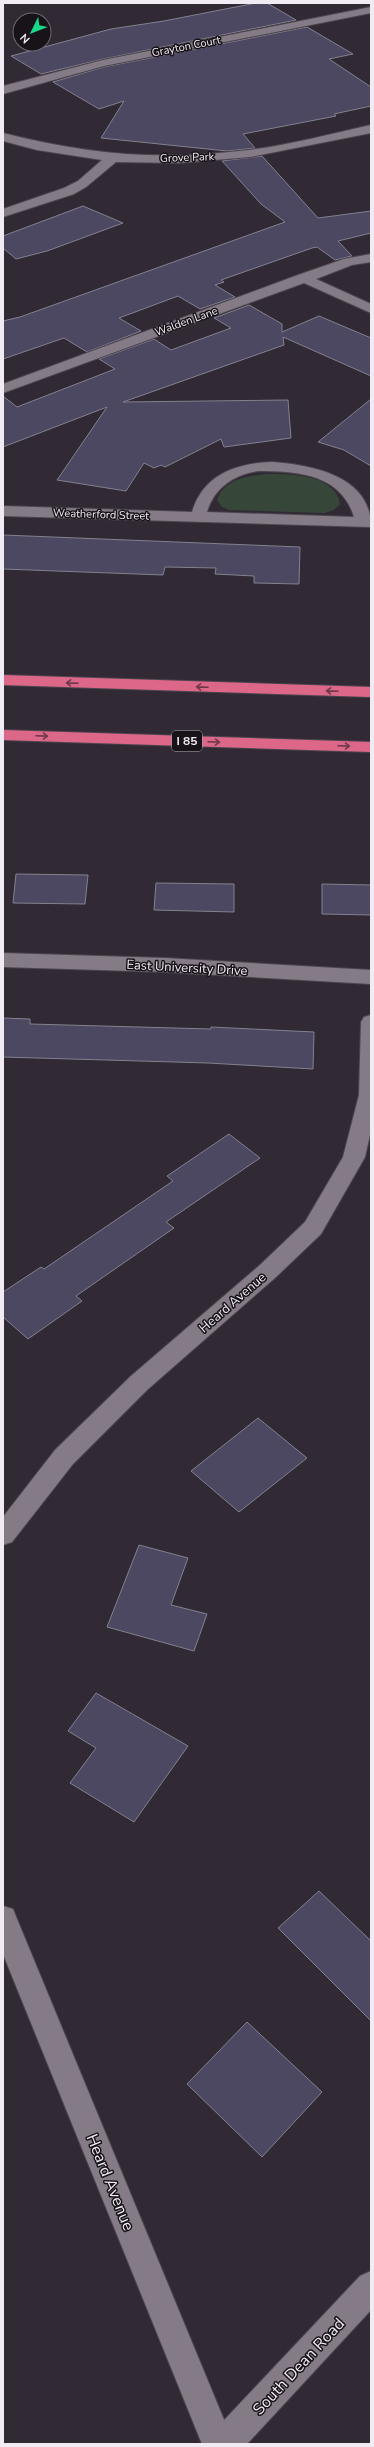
<svg xmlns="http://www.w3.org/2000/svg" width="374" height="2447" font-family="'Nunito Sans',sans-serif">
<style>
.green{fill:#36473a}
.building{fill:#4c4862;stroke:#83818f}
.lines{fill:none;stroke-linecap:round;stroke-linejoin:round}
.minor-casing{stroke:#4d464f;stroke-width:2}
.tertiary-casing{stroke:#4d464f;stroke-width:2}
.secondary-casing{stroke:#4d464f;stroke-width:2}
.motorway-casing{stroke:#4d464f;stroke-width:2}
.minor{fill:#847b87;fill-rule:evenodd}
.tertiary{fill:#847b87;fill-rule:evenodd}
.secondary{fill:#847b87;fill-rule:evenodd}
.motorway{fill:#dc6789;fill-rule:evenodd}
.oneway{stroke:#70394b}
.labels{text-anchor:middle;stroke-width:3;stroke-linejoin:round;paint-order:stroke}
.far-street-label{font-size:11px;fill:#f1ecf3;stroke:#171318}
.shield{fill:#171318;stroke:#b0abb1;stroke-width:1}
.shield-label{font-size:12px;font-weight:bold;fill:#f1ecf3}
.street-label{font-size:13px;fill:#f1ecf3;stroke:#171318}
.near-street-label{font-size:16px;fill:#f1ecf3;stroke:#171318}
</style>
<rect width="100%" height="100%" fill="#312934"/>
<path class="green" d="M267,474c23,0 68,0 73,30l-6,6 -9,3 -96,-3 -7,-3 -5,-7c7,-21 31,-24 50,-26z"/>
<g class="building">
<path d="M256,3h11l29,17 -193,39 -62,15 -30,-18 100,-27 53,-8z"/>
<path d="M307,27l46,27 -24,5 42,28v19l-37,8 2,2 -93,18 12,14 -28,3 -126,-13 23,-37 -25,8 -46,-27 51,-15z"/>
<path d="M262,156l56,62 53,-7v22l-33,8 14,15 -17,4 -18,-13 -5,1 -91,32 3,2 -9,3 20,12 -35,12 -22,-13 -59,22 22,13 -54,21 -23,-14 -61,21v-38l17,-4 265,-95 -24,-18 -39,-43z"/>
<path d="M83,206l40,17 -76,28 -31,8 -13,-11v-12z"/>
<path d="M249,305l33,19v8l37,-16 52,22v38l-88,-39 1,8 -161,57 165,-2 3,38 -67,9 -3,-8 -56,28 -4,-2 -7,3 -10,-5 -18,28 -69,-11 50,-73 -104,40v-51l14,11 98,-38 -16,-10 55,-20 17,11 60,-22 -17,-10z"/>
<path d="M371,399v67l-27,-16 -26,-8z"/>
<path d="M3,535l297,12 -1,37 -45,-1v-7l-39,-2 1,-6 -51,-1 -2,8 -160,-6z"/>
<path d="M16,874l72,1 -3,29 -72,-1z"/>
<path d="M156,883l78,1v28l-80,-2z"/>
<path d="M322,884l49,1v30l-49,-1z"/>
<path d="M3,1018l27,1v5l181,5v-2l103,5 -1,37 -105,-6 -205,-6z"/>
<path d="M229,1134l31,24 -94,64 8,6 -98,68 6,5 -54,38 -25,-22v-25l38,-25 3,2 129,-88 -6,-5z"/>
<path d="M258,1418l49,40 -68,54 -48,-41z"/>
<path d="M139,1545l49,13 -17,47 36,9 -13,37 -87,-24z"/>
<path d="M96,1693l92,53 -54,76 -64,-39 26,-35 -28,-17z"/>
<path d="M319,1891l52,50v80l-93,-93z"/>
<path d="M247,2022l75,70 -60,65 -75,-73z"/>
</g>
<g class="lines">
<g class="minor-casing">
<g id="minor">
<path d="M371,7v6l-267,53 -101,28v-8l100,-26z"/>
<path d="M371,125v8l-121,24 -71,6 -63,-1 -30,25 -12,7 -71,23v-8l61,-21 14,-7 24,-21 -65,-10 -34,-9v-8c87,22 157,28 246,17 41,-5 81,-16 122,-25z"/>
<path d="M371,254v8l-19,3 -36,14 55,25v9l-67,-30 -301,110v-9l295,-109 46,-16z"/>
<path d="M272,462c41,3 99,14 99,65l-368,-11v-10l189,6c11,-37 44,-49 80,-50zM259,471c38,0 82,3 95,46l-147,-5c7,-24 27,-38 52,-41z"/>
<path d="M371,1015v115l-6,27 -44,77 -45,43 -129,113 -74,74 -61,78 -9,3v-28l52,-67 76,-74 129,-111 45,-43 38,-65 16,-62 2,-73 3,-5z"/>
<path d="M3,1906l10,3 4,10 217,525h-32l-199,-490z"/>
</g>
</g>
<g class="tertiary-casing">
<path id="tertiary" d="M371,2271v39l-124,134h-38l4,-12 147,-156z"/>
</g>
<g class="secondary-casing">
<path id="secondary" d="M3,953l162,5 206,12v14l-206,-12 -162,-5z"/>
</g>
<g class="motorway-casing">
<g id="motorway">
<path d="M3,675l368,12v10l-368,-12z"/>
<path d="M3,730l368,12v10l-368,-12z"/>
</g>
</g>
<use href="#minor" class="minor"/>
<use href="#tertiary" class="tertiary"/>
<use href="#secondary" class="secondary"/>
<use href="#motorway" class="motorway"/>
</g>
<defs><path id="oneway-shaft" d="M-6 0H5M1.5-3L5.5 0L1.5 3" fill="none" stroke-width="1.6" stroke-linecap="round" stroke-linejoin="round"/></defs>
<g class="oneway">
<use href="#oneway-shaft" transform="translate(72 683) rotate(-178)"/>
<use href="#oneway-shaft" transform="translate(202 687) rotate(-178)"/>
<use href="#oneway-shaft" transform="translate(332 691) rotate(-178)"/>
<use href="#oneway-shaft" transform="translate(42 736) rotate(2)"/>
<use href="#oneway-shaft" transform="translate(214 742) rotate(2)"/>
<use href="#oneway-shaft" transform="translate(344 746) rotate(2)"/>
</g>
<g class="labels">
<g class="far-street-label">
<text transform="translate(186 46) rotate(-11)" y="4">Grayton Court</text>
<text transform="translate(187 157) rotate(-2)" y="4">Grove Park</text>
<text transform="translate(186 321) rotate(-20)" y="4">Walden Lane</text>
<text transform="translate(101 514) rotate(2)" y="4">Weatherford Street</text>
</g>
<rect class="shield" x="172" y="731" width="30" height="20" rx="3"/>
<g class="shield-label">
<text x="187" y="745">I 85</text>
</g>
<g class="street-label">
<text transform="translate(187 967) rotate(3)" y="5">East University Drive</text>
<text transform="translate(232 1302) rotate(-41)" y="5">Heard Avenue</text>
</g>
<g class="near-street-label">
<text transform="translate(111 2182) rotate(68)" y="6">Heard Avenue</text>
<text transform="translate(298 2366) rotate(-47)" y="6">South Dean Road</text>
</g>
</g>
<rect width="374" height="2447" fill="none" stroke="#f1ecf3" stroke-width="8"/>
<g transform="translate(32 32) rotate(227)"><circle r="19" fill="#171318" stroke="#6e6a70"/>
<path d="M0-3L7 15L0 10L-7 15Z" fill="#18d989"/>
<text y="-6" font-size="11" font-weight="bold" text-anchor="middle" fill="#f1ecf3">N</text>
</g>
</svg>
